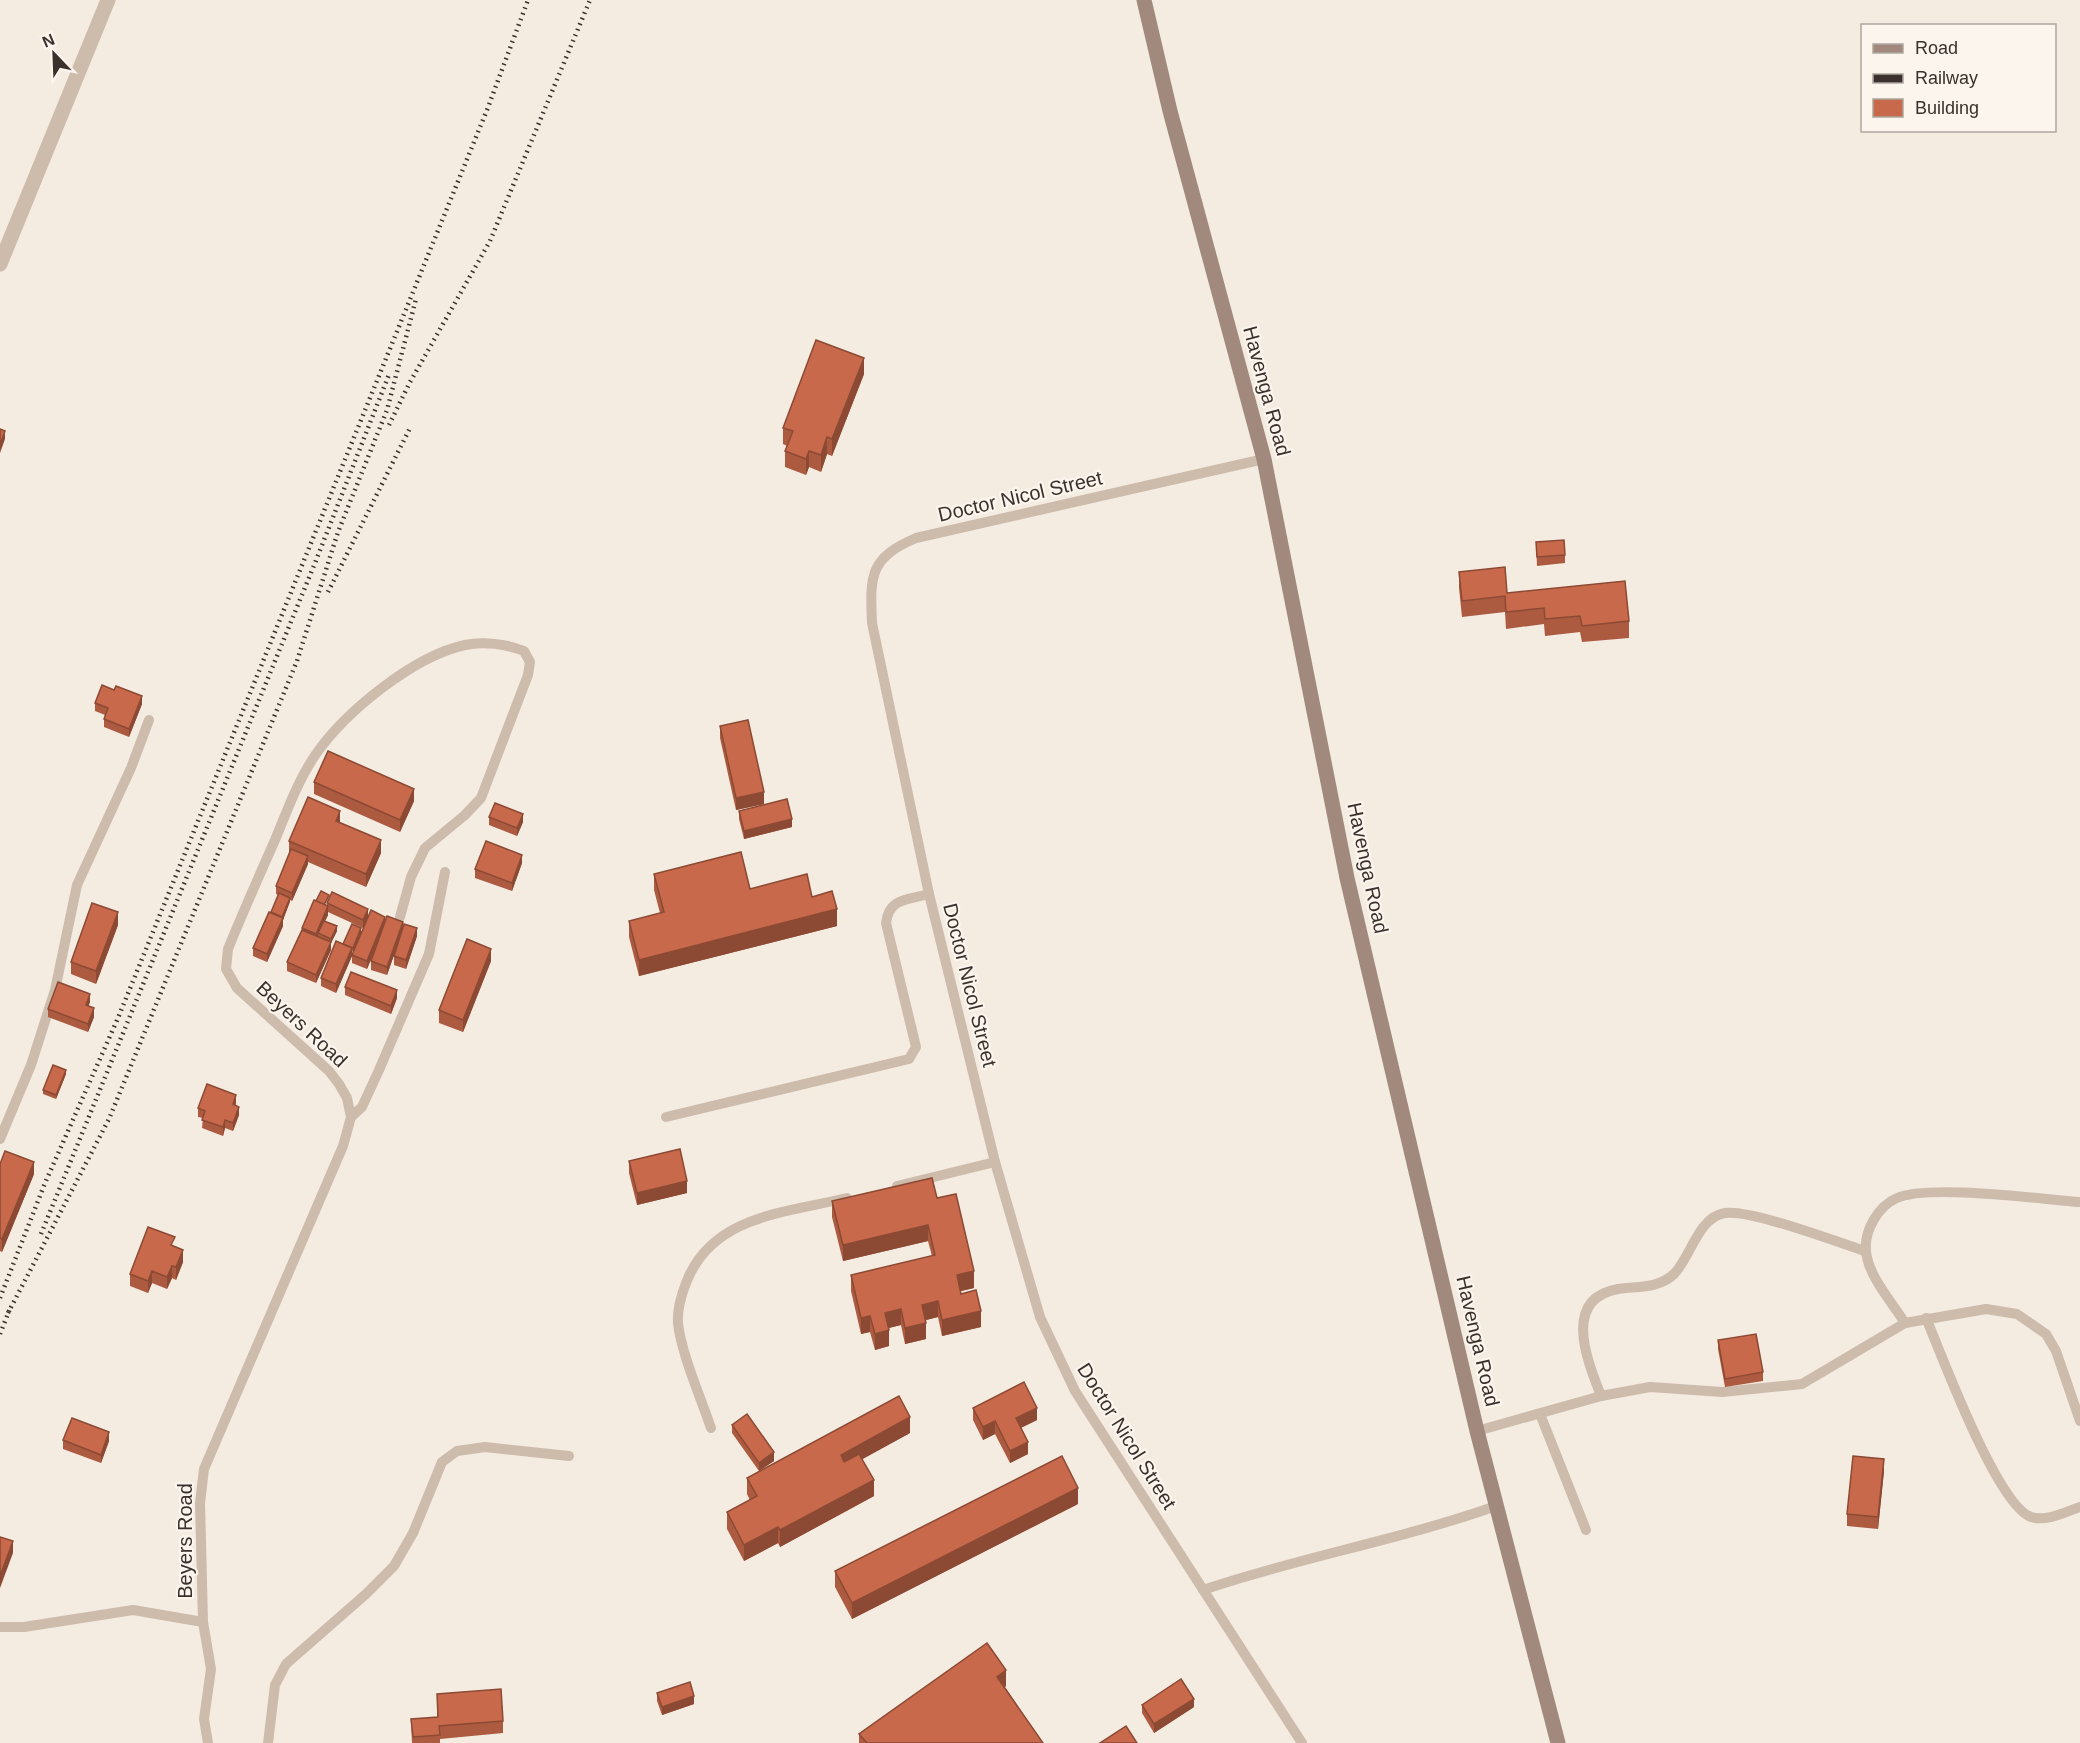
<svg xmlns="http://www.w3.org/2000/svg" width="2080" height="1743" font-family="Arial,sans-serif">
<style>
.lines{fill:none;stroke-linecap:round;stroke-linejoin:round}
.lane{stroke:#cdbbac;stroke-width:10}
.street{stroke:#cdbbac;stroke-width:15}
.secondary{stroke:#a18a7d;stroke-width:15}
.rail{stroke:#3b302b;stroke-width:4.5;stroke-dasharray:1.5 4.5;stroke-linecap:butt}
.wall{fill:#ac5a40}
.shaded-wall{fill:#8c4a34}
.building{fill:#c8694b;stroke:#8c4a34;stroke-width:1.5}
.labels{text-anchor:middle;stroke-width:4.5;stroke-linejoin:round;paint-order:stroke}
.street-label{font-size:20px;fill:#3b302b;stroke:#fbf5ee}
</style>
<rect width="100%" height="100%" fill="#f4ebe1"/>
<g class="lines">
<g class="lane">
<path d="M1264,459l-348,79c-47,20 -46,38 -44,85l57,271 66,268 45,155 35,74 227,352"/>
<path d="M351,1117l11,-10 17,-37 50,-116 16,-82"/>
<path d="M666,1117l243,-58 7,-12 -30,-124c3,-25 21,-23 43,-29"/>
<path d="M0,1139l31,-74 24,-75 22,-105 54,-117 18,-48"/>
<path d="M897,1186l98,-24"/>
<path d="M1926,1318c16,38 71,187 105,199 16,5 34,-5 49,-10"/>
<path d="M1905,1323c-13,-21 -37,-47 -39,-72 -2,-20 12,-45 31,-53 32,-14 142,1 183,4"/>
<path d="M1601,1396c-13,-34 -40,-97 17,-107 19,-3 40,0 56,-15 17,-17 24,-57 51,-61 25,-4 112,29 140,38"/>
<path d="M1540,1414l46,116"/>
<path d="M711,1428c-10,-30 -30,-75 -33,-105 -1,-14 3,-27 8,-40 26,-68 99,-70 161,-85"/>
<path d="M1477,1431l124,-35 49,-9 72,5 80,-8 103,-61 81,-14 31,5 29,20 10,17 24,70"/>
<path d="M1203,1590c97,-33 197,-50 293,-84"/>
<path d="M0,1627h24l109,-17 70,12"/>
<path d="M208,1743l-4,-24 7,-50 -8,-47 -3,-119 4,-34 139,-323 8,-29 -4,-19 -8,-14 -10,-13 -92,-83 -11,-19 2,-20c15,-37 31,-73 47,-109 12,-29 23,-60 41,-86 30,-43 98,-98 149,-109 18,-4 42,-1 59,6l6,11 -2,13 -47,123 -16,17 -40,33 -14,29 -11,40"/>
<path d="M268,1743l7,-58 11,-21 80,-70 28,-28 19,-33 29,-71 15,-11 28,-4 84,9"/>
</g>
<path class="street" d="M0,264l108,-264"/>
<path class="secondary" d="M1144,0l26,111 94,348 83,419 130,553 81,312"/>
<g class="rail">
<path d="M389,425l20,-41 81,-143 100,-241"/>
<path d="M328,592l83,-166"/>
<path d="M41,1234l274,-671 75,-191"/>
<path d="M0,1298l45,-115 73,-165 369,-908 41,-110"/>
<path d="M8,1313l101,-194 188,-458 41,-129 49,-122 29,-111"/>
<path d="M0,1334l11,-28"/>
</g>
</g>
<g class="wall">
<path d="M864,374l-32,82 -5,-2 -6,18 -12,-5 -3,8 -21,-8v-16l2,-5 -4,-2v-16z"/>
<path d="M1536,542l29,13v8l-28,3z"/>
<path d="M1459,572l48,21 122,28v17l-47,4 -2,-10 -35,4 -1,-12 -38,5 -1,-17 -43,5 -3,-29z"/>
<path d="M95,703l47,1 -13,33 -25,-10v-8l1,-4 -10,-4z"/>
<path d="M720,726l44,78 -28,6 -16,-72z"/>
<path d="M314,782l100,19 -14,31 -86,-38z"/>
<path d="M739,811l53,16 -48,12 -5,-20z"/>
<path d="M489,817l34,5 -6,14 -28,-11z"/>
<path d="M340,823l41,30 -15,34 -58,-25v2l-16,37 -2,-1 -7,20v6l-16,36 -14,-6v-8l18,-35 7,-18 -2,-1v-8l13,-32v-13z"/>
<path d="M522,863l-10,28 -37,-13v-9z"/>
<path d="M654,874l96,15 62,8 25,29 -198,50 -10,-39v-16l31,-8 -6,-23z"/>
<path d="M327,903l58,18 18,7 14,8 -11,33 -12,-4v-9l1,-4 -8,23 -16,-5v-9l6,-16 -10,24 -15,-6v-8l11,-27 -35,-16v3l-3,6 12,10 -6,12v7l-15,33 -29,-12v-9l15,-32v-2l24,-22h1z"/>
<path d="M118,925l-22,59 -25,-10v-12z"/>
<path d="M361,928l-8,24 -1,-1v5l-16,37 -15,-7v-8l22,-34z"/>
<path d="M491,961l-28,71 -24,-9v-13z"/>
<path d="M345,987l52,11 -6,16 -46,-19z"/>
<path d="M90,1002l-2,4 6,11 -6,15 -40,-15v-8z"/>
<path d="M66,1074l-10,25 -13,-5v-4z"/>
<path d="M236,1103l-1,2 4,10 -6,16 -8,-3 -2,8 -21,-8 1,-10 -5,-1v-9z"/>
<path d="M629,1161l58,32 -50,12 -8,-32z"/>
<path d="M0,1164l34,10 -32,78 -2,-1z"/>
<path d="M937,1198l37,90 -13,3v3l20,33 -39,9 -4,-19 -12,3v19l-21,5 -4,-19 -13,3 1,18 -14,4 -5,-18 -9,2 -10,-43v-16l81,-19 -4,-15 -85,20 -11,-44v-16z"/>
<path d="M175,1246l8,16 -7,18 -4,-2 -5,11 -15,-6 -4,10 -18,-7v-12z"/>
<path d="M1718,1340l45,32v9l-38,6 -7,-38z"/>
<path d="M973,1408l64,12 -16,8 7,26 -18,9 -15,-29 -12,6 -10,-20z"/>
<path d="M732,1425l42,36 -15,10 -27,-38z"/>
<path d="M910,1433l-48,26 12,37 -94,51 -2,-4 -34,18 -17,-32v-17l23,-12 -3,-6v-16z"/>
<path d="M63,1440l46,1 -8,22 -38,-14z"/>
<path d="M1884,1471l-6,58 -31,-3v-12z"/>
<path d="M1078,1504l-226,115 -17,-32v-16z"/>
<path d="M1006,1686l-1,1 38,56h-184v-9z"/>
<path d="M657,1693l37,11 -32,11 -5,-14z"/>
<path d="M437,1694l66,27v12l-63,6v4h-28l-1,-24 26,-2z"/>
<path d="M1142,1705l52,2 -40,26 -12,-20z"/>
</g>
<g class="shaded-wall">
<path d="M864,358v16l-32,82v-17z"/>
<path d="M5,431v8l-5,14v-8z"/>
<path d="M827,437v17l-6,18v-17z"/>
<path d="M809,451v16l-3,8v-16z"/>
<path d="M142,696v8l-13,33v-8z"/>
<path d="M414,789v12l-14,31v-12z"/>
<path d="M764,792v12l-28,6v-12z"/>
<path d="M340,811v12l-4,-2z"/>
<path d="M523,814v8l-6,14v-8z"/>
<path d="M792,819v8l-48,12v-8z"/>
<path d="M381,840v13l-15,34v-13z"/>
<path d="M522,855v8l-10,28v-8z"/>
<path d="M308,856v8l-16,37v-8z"/>
<path d="M290,898v4l-7,18v6l-16,36v-8z"/>
<path d="M328,906v9l-9,19 -1,-1v4l-2,5v-8z"/>
<path d="M368,909v8l-5,11v-8z"/>
<path d="M837,909v17l-198,50v-16z"/>
<path d="M118,912v13l-22,59v-13z"/>
<path d="M385,917v8l-18,44v-8z"/>
<path d="M403,922v8l-16,45v-8z"/>
<path d="M337,926v5l-6,12v-4z"/>
<path d="M361,928v5l-8,19v-4z"/>
<path d="M417,928v8l-11,33v-9z"/>
<path d="M331,942v8l-15,33v-8z"/>
<path d="M352,948v8l-16,37v-9z"/>
<path d="M491,949v12l-28,71v-12z"/>
<path d="M397,990v8l-6,16v-8z"/>
<path d="M90,994v8l-4,11v-8z"/>
<path d="M94,1008v9l-6,15v-8z"/>
<path d="M66,1070v4l-10,25v-4z"/>
<path d="M236,1095v8l-3,9v-8z"/>
<path d="M239,1107v8l-6,16v-8z"/>
<path d="M225,1120v8l-2,8v-9z"/>
<path d="M34,1162v12l-32,78v-13z"/>
<path d="M687,1181v12l-50,12v-12z"/>
<path d="M928,1225v16l-85,20v-16z"/>
<path d="M183,1250v12l-7,18v-13z"/>
<path d="M172,1266v12l-5,11v-12z"/>
<path d="M152,1271v12l-4,10v-12z"/>
<path d="M974,1271v17l-17,4v-17z"/>
<path d="M938,1301v16l-16,4v-16z"/>
<path d="M901,1309v16l-16,4v-16z"/>
<path d="M981,1311v16l-39,9v-16z"/>
<path d="M870,1316v16l-9,2v-16z"/>
<path d="M926,1323v16l-21,5v-16z"/>
<path d="M889,1330v16l-14,4v-16z"/>
<path d="M1037,1408v12l-21,10v-12z"/>
<path d="M910,1417v16l-69,38v-16z"/>
<path d="M995,1421v13l-12,6v-13z"/>
<path d="M109,1432v9l-8,22v-8z"/>
<path d="M1028,1442v12l-18,9v-12z"/>
<path d="M774,1452v9l-15,10v-8z"/>
<path d="M1884,1459v12l-6,58v-12z"/>
<path d="M874,1480v16l-94,51v-17z"/>
<path d="M1078,1488v16l-226,115v-16z"/>
<path d="M778,1527v16l-34,18v-16z"/>
<path d="M13,1541v12l-13,35v-12z"/>
<path d="M1006,1670v16l-9,7v-16z"/>
<path d="M694,1696v8l-32,11v-8z"/>
<path d="M1194,1699v8l-40,26v-9z"/>
</g>
<g class="building">
<path d="M816,340l48,18 -32,81 -5,-2 -6,18 -12,-4 -3,8 -21,-8 8,-20 -10,-3z"/>
<path d="M0,429l5,2 -5,14z"/>
<path d="M1564,540l1,15 -28,2 -1,-15z"/>
<path d="M1505,567l2,26 118,-12 4,40 -47,5 -2,-10 -35,3 -1,-11 -38,4 -1,-16 -43,5 -3,-29z"/>
<path d="M102,685l12,5 2,-4 26,10 -13,33 -25,-10 4,-11 -13,-5z"/>
<path d="M748,720l16,72 -28,6 -16,-72z"/>
<path d="M328,751l86,38 -14,31 -86,-38z"/>
<path d="M308,797l32,14 -4,10 45,19 -15,34 -77,-33z"/>
<path d="M787,799l5,20 -48,12 -5,-20z"/>
<path d="M495,803l28,11 -6,14 -28,-11z"/>
<path d="M486,841l36,14 -10,28 -37,-14z"/>
<path d="M291,849l17,7 -16,37 -16,-7z"/>
<path d="M741,852l9,37 57,-15 5,23 20,-6 5,18 -198,51 -10,-39 35,-9 -10,-38z"/>
<path d="M321,891l8,4 -5,10 -8,-4z"/>
<path d="M332,892l36,17 -5,11 -36,-17z"/>
<path d="M279,893l11,5 -8,19 -11,-5z"/>
<path d="M314,900l14,6 -12,28 -14,-6z"/>
<path d="M92,903l26,9 -22,59 -25,-9z"/>
<path d="M371,910l14,7 -18,44 -15,-6z"/>
<path d="M269,912l14,6 -16,36 -14,-6z"/>
<path d="M387,916l16,6 -16,45 -16,-6z"/>
<path d="M324,921l13,5 -6,13 -13,-6z"/>
<path d="M352,924l9,4 -8,20 -10,-4z"/>
<path d="M404,924l13,4 -11,32 -12,-4z"/>
<path d="M302,930l29,12 -15,33 -29,-13z"/>
<path d="M467,939l24,10 -28,71 -24,-10z"/>
<path d="M336,941l16,7 -16,36 -15,-6z"/>
<path d="M351,972l46,18 -6,16 -46,-19z"/>
<path d="M58,982l32,12 -4,11 8,3 -6,16 -40,-15z"/>
<path d="M53,1065l13,5 -10,25 -13,-5z"/>
<path d="M207,1084l29,11 -3,9 6,3 -6,16 -8,-3 -2,7 -21,-7 3,-9 -7,-3z"/>
<path d="M680,1149l7,32 -50,12 -8,-32z"/>
<path d="M5,1151l29,11 -32,77 -2,-1v-74z"/>
<path d="M932,1178l5,20 19,-4 18,77 -17,4 4,19 15,-4 5,21 -39,9 -4,-19 -16,4 4,18 -21,5 -4,-19 -16,4 4,17 -14,4 -5,-18 -9,2 -10,-43 84,-20 -7,-30 -85,20 -11,-44z"/>
<path d="M148,1227l27,10 -4,8 12,5 -7,17 -4,-1 -5,11 -15,-6 -4,10 -18,-7z"/>
<path d="M1756,1334l7,38 -38,7 -7,-39z"/>
<path d="M1024,1382l13,26 -21,10 12,24 -18,9 -15,-30 -12,6 -10,-19z"/>
<path d="M899,1396l11,21 -69,38 3,7 15,-8 15,26 -94,50 -2,-3 -34,18 -17,-33 30,-16 -10,-18z"/>
<path d="M747,1414l27,38 -15,11 -27,-38z"/>
<path d="M72,1418l37,14 -8,23 -38,-15z"/>
<path d="M1062,1456l16,32 -226,115 -17,-32z"/>
<path d="M1853,1456l31,3 -6,58 -31,-3z"/>
<path d="M0,1537l13,4 -13,35z"/>
<path d="M987,1643l19,27 -9,7 46,66h-176l-8,-9z"/>
<path d="M1181,1679l13,20 -40,25 -12,-19z"/>
<path d="M690,1682l4,14 -32,11 -5,-14z"/>
<path d="M501,1689l2,32 -64,5 1,9 -27,2 -2,-18 27,-2 -1,-23z"/>
<path d="M1126,1726l11,17h-37z"/>
</g>
<g class="labels">
<g class="street-label">
<text transform="translate(1267 391) rotate(75)" y="7">Havenga Road</text>
<text transform="translate(1020 496) rotate(-13)" y="7">Doctor Nicol Street</text>
<text transform="translate(1368 868) rotate(78)" y="7">Havenga Road</text>
<text transform="translate(970 985) rotate(76)" y="7">Doctor Nicol Street</text>
<text transform="translate(302 1024) rotate(43)" y="7">Beyers Road</text>
<text transform="translate(1478 1341) rotate(77)" y="7">Havenga Road</text>
<text transform="translate(1127 1436) rotate(58)" y="7">Doctor Nicol Street</text>
<text transform="translate(185 1541) rotate(-90)" y="7">Beyers Road</text>
</g>
</g>
<rect x="1861" y="24" width="195" height="108" fill="#fbf5ee" stroke="#aea6a0" stroke-width="1.5"/>
<rect x="1873" y="44" width="30" height="9" fill="#a18a7d" stroke="#aea6a0" stroke-width="1.5"/>
<text x="1915" y="54" font-size="18" fill="#3b302b">Road</text>
<rect x="1873" y="74" width="30" height="9" fill="#3b302b" stroke="#aea6a0" stroke-width="1.5"/>
<text x="1915" y="84" font-size="18" fill="#3b302b">Railway</text>
<rect x="1873" y="99" width="30" height="18" fill="#c8694b" stroke="#aea6a0" stroke-width="1.5"/>
<text x="1915" y="114" font-size="18" fill="#3b302b">Building</text>
<g transform="translate(54 54) rotate(337)" stroke="#fbf5ee" stroke-width="4.5" paint-order="stroke">
<path d="M0-4.5L10 22L0 15L-10 22Z" fill="#3b302b"/>
<text y="-9" font-size="16" font-weight="bold" text-anchor="middle" fill="#3b302b">N</text>
</g>
</svg>
